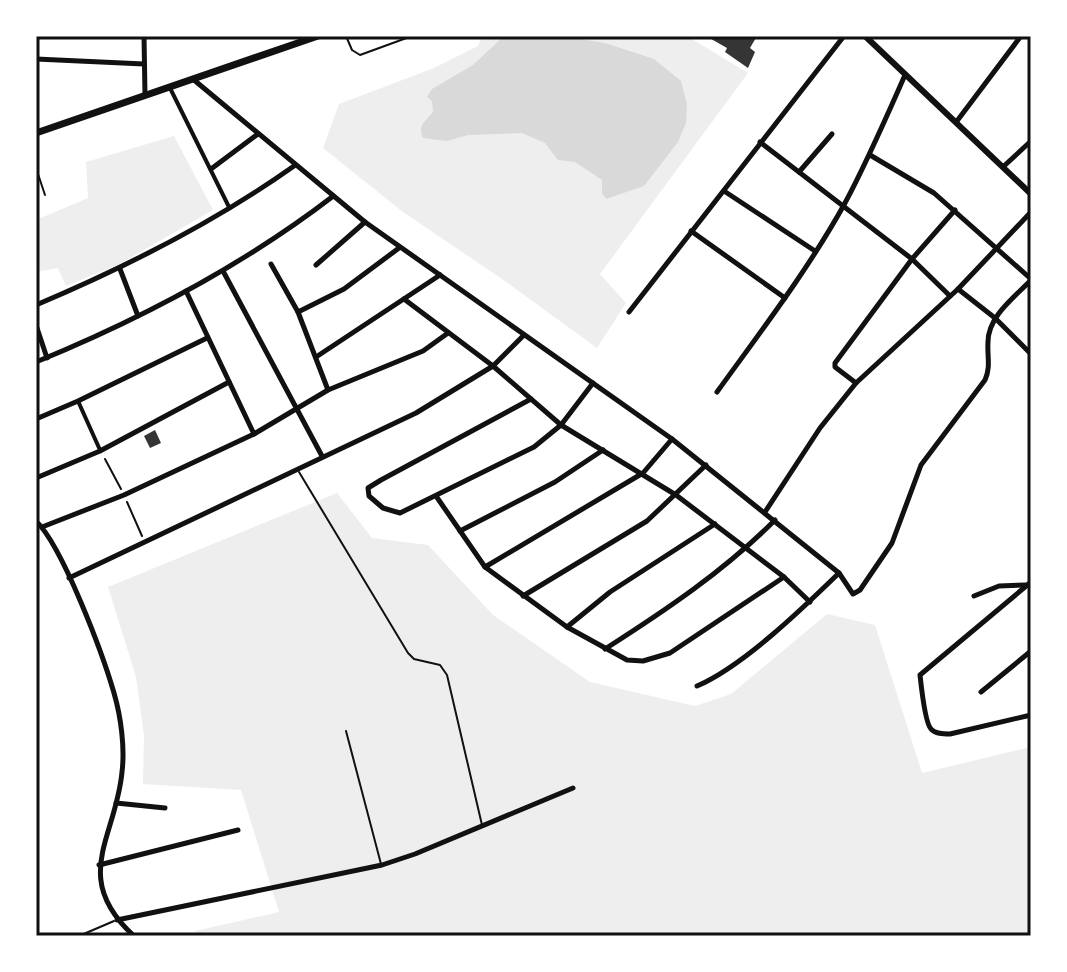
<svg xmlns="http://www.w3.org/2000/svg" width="1067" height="972" font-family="Cabin,sans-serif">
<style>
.green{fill:#eee}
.water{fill:#d9d9d9}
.building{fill:#353535}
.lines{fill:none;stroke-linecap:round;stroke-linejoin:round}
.path{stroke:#111;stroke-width:2}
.service{stroke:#111;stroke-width:2}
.pedestrian{stroke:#111;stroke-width:4}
.minor{stroke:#111;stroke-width:5}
.tertiary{stroke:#111;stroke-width:6}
.primary{stroke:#111;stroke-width:7}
.neatline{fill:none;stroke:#111;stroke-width:3}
</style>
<rect width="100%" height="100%" fill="#fff"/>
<g class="green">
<path d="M482,36h205l61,37 -148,201 26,29 -29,45 -95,-69 -99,-67 -80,-64 16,-44 95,-36 44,-22z"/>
<path d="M174,136l39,74 -95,55 -52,21 -8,-18 -22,4v-52l52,-22 -2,-36z"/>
<path d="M337,493l35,45 56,7 65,70 97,67 105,24 36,-12 96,-80 48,11 47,148 109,-26v189h-832l-4,-5 84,-19 -38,-122 -98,-6 1,-49 -8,-58 -28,-90z"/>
</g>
<path class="water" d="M504,36h58l43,7 49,16 27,22 6,23 -1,19 -8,19 -34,44 -38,13 -4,-6v-13l-27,-18 -17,-2 -13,-17 -23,-10 -54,2 -21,6 -24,-3c-6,-13 3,-17 10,-26l-1,-11 -5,-4 5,-8 41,-24z"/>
<g class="building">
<path d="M706,36h51l-7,12 5,4 -7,16 -23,-16 2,-4z"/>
<path d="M155,430l6,13 -11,5 -6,-12z"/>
</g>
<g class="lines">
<g class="path">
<path d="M105,459l16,30"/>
<path d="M127,502l15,34"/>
</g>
<g class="service">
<path d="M346,36l6,14 8,5 52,-19"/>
<path d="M36,168l9,27"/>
<path d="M299,472l109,181 6,6 26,6 7,10 35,150"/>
<path d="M346,731l35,133"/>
<path d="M79,936l35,-15"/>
</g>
<g class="pedestrian">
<path d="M170,88l59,119"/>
<path d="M78,401l22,49"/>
</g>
<g class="minor">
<path d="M144,36l1,59"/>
<path d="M36,59l108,5"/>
<path d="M194,80l171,142 307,217 167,134 14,21 7,-4 32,-47 29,-78 64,-85c6,-13 2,-24 3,-38 0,-26 27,-45 43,-62"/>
<path d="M957,121l64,-85"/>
<path d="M760,142l152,117 38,37"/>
<path d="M870,155l64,38 97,86"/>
<path d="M1004,166l27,-25"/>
<path d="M211,169l47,-35"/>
<path d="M799,172l33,-38"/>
<path d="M724,191l91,60"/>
<path d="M691,231l94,67"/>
<path d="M271,264l27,48 30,78"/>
<path d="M316,265l49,-43"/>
<path d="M120,269l18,47"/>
<path d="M223,271l99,185"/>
<path d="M958,289l37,29 36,36"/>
<path d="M186,291l68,143"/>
<path d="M404,299l89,67 68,59 115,70 108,82 26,25"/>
<path d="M36,305c90,-38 179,-83 258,-139"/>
<path d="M298,312l46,-23 55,-41"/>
<path d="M629,312l215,-276"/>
<path d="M36,325l11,33"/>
<path d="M316,357l124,-82"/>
<path d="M36,362c105,-43 206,-96 296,-165"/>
<path d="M856,383l-21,-16v-4l77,-104 43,-49"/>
<path d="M717,392c44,-61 91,-122 128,-189 22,-41 41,-85 60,-128"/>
<path d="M531,399l-150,81 -13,8 1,8 14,12 17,5 134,-66 27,-22 32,-42"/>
<path d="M36,419l42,-18 129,-63"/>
<path d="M36,478l64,-27 129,-69"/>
<path d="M436,496l49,71 82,60 60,33 16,1 27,-8 114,-76"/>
<path d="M765,512l55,-84 36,-45 102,-94 73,-77"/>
<path d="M36,521c27,26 67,134 78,172 7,24 11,55 8,79 -6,66 -52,105 12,164"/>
<path d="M42,527l82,-32 130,-61 74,-44 95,-39 25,-18"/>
<path d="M460,531l95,-49 48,-32"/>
<path d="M485,567l158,-94 29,-34"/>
<path d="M69,578l347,-165 77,-47 30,-30"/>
<path d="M1031,582l-111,93c1,9 5,48 11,54 4,5 12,5 19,5l81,-19"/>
<path d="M523,596l124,-75 59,-56"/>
<path d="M974,596l25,-10 27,-1"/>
<path d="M567,627l43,-35 105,-68"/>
<path d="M605,649c61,-39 119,-78 170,-129"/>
<path d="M697,686c46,-20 105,-77 142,-113"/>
<path d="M981,692l50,-41"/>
<path d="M116,803l49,5"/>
<path d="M99,865l139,-35"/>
<path d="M117,920l265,-55 33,-11 158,-66"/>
</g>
<path class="tertiary" d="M865,36l166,158"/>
<path class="primary" d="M36,133l282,-97"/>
</g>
<rect width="1067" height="972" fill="none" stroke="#ffffff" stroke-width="76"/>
<rect x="38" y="38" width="991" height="896" class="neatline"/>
</svg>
